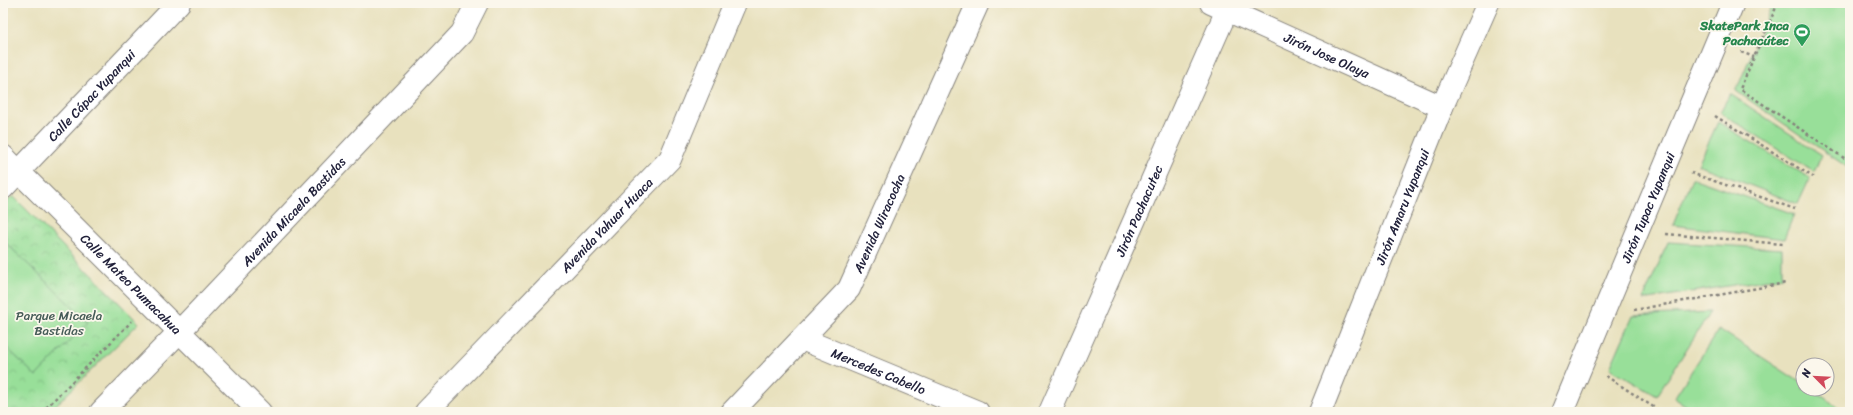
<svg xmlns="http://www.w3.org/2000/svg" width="1853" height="415" font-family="Sriracha,sans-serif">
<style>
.park{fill:url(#park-crowns);stroke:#5d806a}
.garden{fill:#98df99;stroke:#5d806a}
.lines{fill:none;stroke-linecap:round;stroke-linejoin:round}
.minor-casing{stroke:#85827c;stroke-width:24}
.path{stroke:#85827c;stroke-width:2.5;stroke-dasharray:3 3;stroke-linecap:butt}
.minor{stroke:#fff;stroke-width:22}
.labels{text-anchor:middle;stroke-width:3.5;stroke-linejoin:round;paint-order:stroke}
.leisure-label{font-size:13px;font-weight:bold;fill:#27864d;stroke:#fbf7ec;text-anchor:end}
.street-label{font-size:13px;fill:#22223b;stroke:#fbf7ec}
.park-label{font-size:13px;fill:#455b57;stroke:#fbf7ec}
</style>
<defs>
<pattern id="park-crowns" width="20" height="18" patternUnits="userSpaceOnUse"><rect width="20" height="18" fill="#98df99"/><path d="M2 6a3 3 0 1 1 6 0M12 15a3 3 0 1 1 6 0" fill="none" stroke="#83bf85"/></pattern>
</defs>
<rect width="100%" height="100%" fill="#fbf7ec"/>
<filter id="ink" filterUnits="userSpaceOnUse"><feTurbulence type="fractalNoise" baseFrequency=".025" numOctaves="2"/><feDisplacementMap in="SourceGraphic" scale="8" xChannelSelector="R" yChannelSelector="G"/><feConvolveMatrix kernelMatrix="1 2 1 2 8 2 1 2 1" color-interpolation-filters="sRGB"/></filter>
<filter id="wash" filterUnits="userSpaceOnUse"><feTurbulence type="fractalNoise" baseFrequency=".012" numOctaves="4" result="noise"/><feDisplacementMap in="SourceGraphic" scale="16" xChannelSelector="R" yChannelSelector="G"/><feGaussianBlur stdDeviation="0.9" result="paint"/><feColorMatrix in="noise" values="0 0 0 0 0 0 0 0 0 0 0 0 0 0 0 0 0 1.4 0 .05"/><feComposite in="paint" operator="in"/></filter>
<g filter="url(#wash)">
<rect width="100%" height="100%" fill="#e8e1be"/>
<path class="park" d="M13,196l126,127 -90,89h-46v-207z"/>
<g class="garden">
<path d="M1773,3h77v166l-114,-78z"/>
<path d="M1730,94l92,61 -8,17 -94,-60z"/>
<path d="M1718,122l92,56 -12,26 -100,-39z"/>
<path d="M1692,178l102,36 -10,25 -111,-14z"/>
<path d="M3,240l85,82 -52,54 -33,-32z"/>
<path d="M1668,242l114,7v28l-139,23z"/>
<path d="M1710,312l-53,84 -47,-28 23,-52z"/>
<path d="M1719,329l84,55v5h8l35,23h-150l-22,-14z"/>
</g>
</g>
<g filter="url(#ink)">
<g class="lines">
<g class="minor-casing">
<g id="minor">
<path id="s1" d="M1211,3l231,104"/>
<path id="s2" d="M3,156l257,256"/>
<path id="s3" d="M3,188l176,-185"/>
<path id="s4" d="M802,339l176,73"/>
<path id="s5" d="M101,412l78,-80 283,-299 15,-30"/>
<path id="s6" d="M426,412l244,-253 65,-156"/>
<path id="s7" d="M732,412l117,-123 129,-286"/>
<path id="s8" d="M1050,412l177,-402"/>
<path id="s9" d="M1320,412l122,-305 46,-104"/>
<path id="s10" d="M1562,412l171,-409"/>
</g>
</g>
<g class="path">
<path d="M1778,3l-38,86 110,73"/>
<path d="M1741,52l13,5"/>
<path d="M1715,116l98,61"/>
<path d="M1691,173l104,36"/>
<path d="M1666,234l117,10"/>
<path d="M1634,310l152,-27"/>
<path d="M1606,376l55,36"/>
<path d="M42,412l90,-91"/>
</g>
<use href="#minor" class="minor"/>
</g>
</g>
<defs>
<g id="stadium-pin" transform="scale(0.9)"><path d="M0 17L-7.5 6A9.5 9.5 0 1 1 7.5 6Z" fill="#2e9e5b" stroke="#fbf7ec"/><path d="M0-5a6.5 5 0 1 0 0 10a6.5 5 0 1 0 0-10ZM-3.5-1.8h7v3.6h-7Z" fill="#fff"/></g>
</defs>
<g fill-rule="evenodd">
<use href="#stadium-pin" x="1802" y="32"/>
</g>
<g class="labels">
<g class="leisure-label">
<text x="1789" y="30">SkatePark Inca<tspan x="1789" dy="15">Pachacútec</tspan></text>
</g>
<g class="street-label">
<text dy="5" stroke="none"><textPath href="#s1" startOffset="127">Jirón Jose Olaya</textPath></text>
<text dy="5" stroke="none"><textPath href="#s3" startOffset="128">Calle Cápac Yupanqui</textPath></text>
<text dy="5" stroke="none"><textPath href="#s9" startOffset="221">Jirón Amaru Yupanqui</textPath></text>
<text dy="5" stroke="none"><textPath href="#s10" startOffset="222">Jirón Tupac Yupanqui</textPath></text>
<text dy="5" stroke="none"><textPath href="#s5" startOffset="278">Avenida Micaela Bastidas</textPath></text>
<text dy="5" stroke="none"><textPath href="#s8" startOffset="220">Jirón Pachacutec</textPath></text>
<text dy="5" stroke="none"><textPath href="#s7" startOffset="242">Avenida Wiracocha</textPath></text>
<text dy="5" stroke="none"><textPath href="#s6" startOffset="260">Avenida Yahuar Huaca</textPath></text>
<text dy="5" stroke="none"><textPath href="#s2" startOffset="181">Calle Mateo Pumacahua</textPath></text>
<text dy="5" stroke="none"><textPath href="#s4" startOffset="83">Mercedes Cabello</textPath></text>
</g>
<g class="park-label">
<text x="59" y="320">Parque Micaela<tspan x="59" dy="15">Bastidas</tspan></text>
</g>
</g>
<rect width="1853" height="415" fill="none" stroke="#fbf7ec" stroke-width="16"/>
<g transform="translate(1815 377) rotate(294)"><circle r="19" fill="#fbf7ec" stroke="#a4a2a5"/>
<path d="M0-3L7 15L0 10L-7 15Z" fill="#d1495b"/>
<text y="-6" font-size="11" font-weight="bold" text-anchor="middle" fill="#22223b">N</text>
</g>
</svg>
